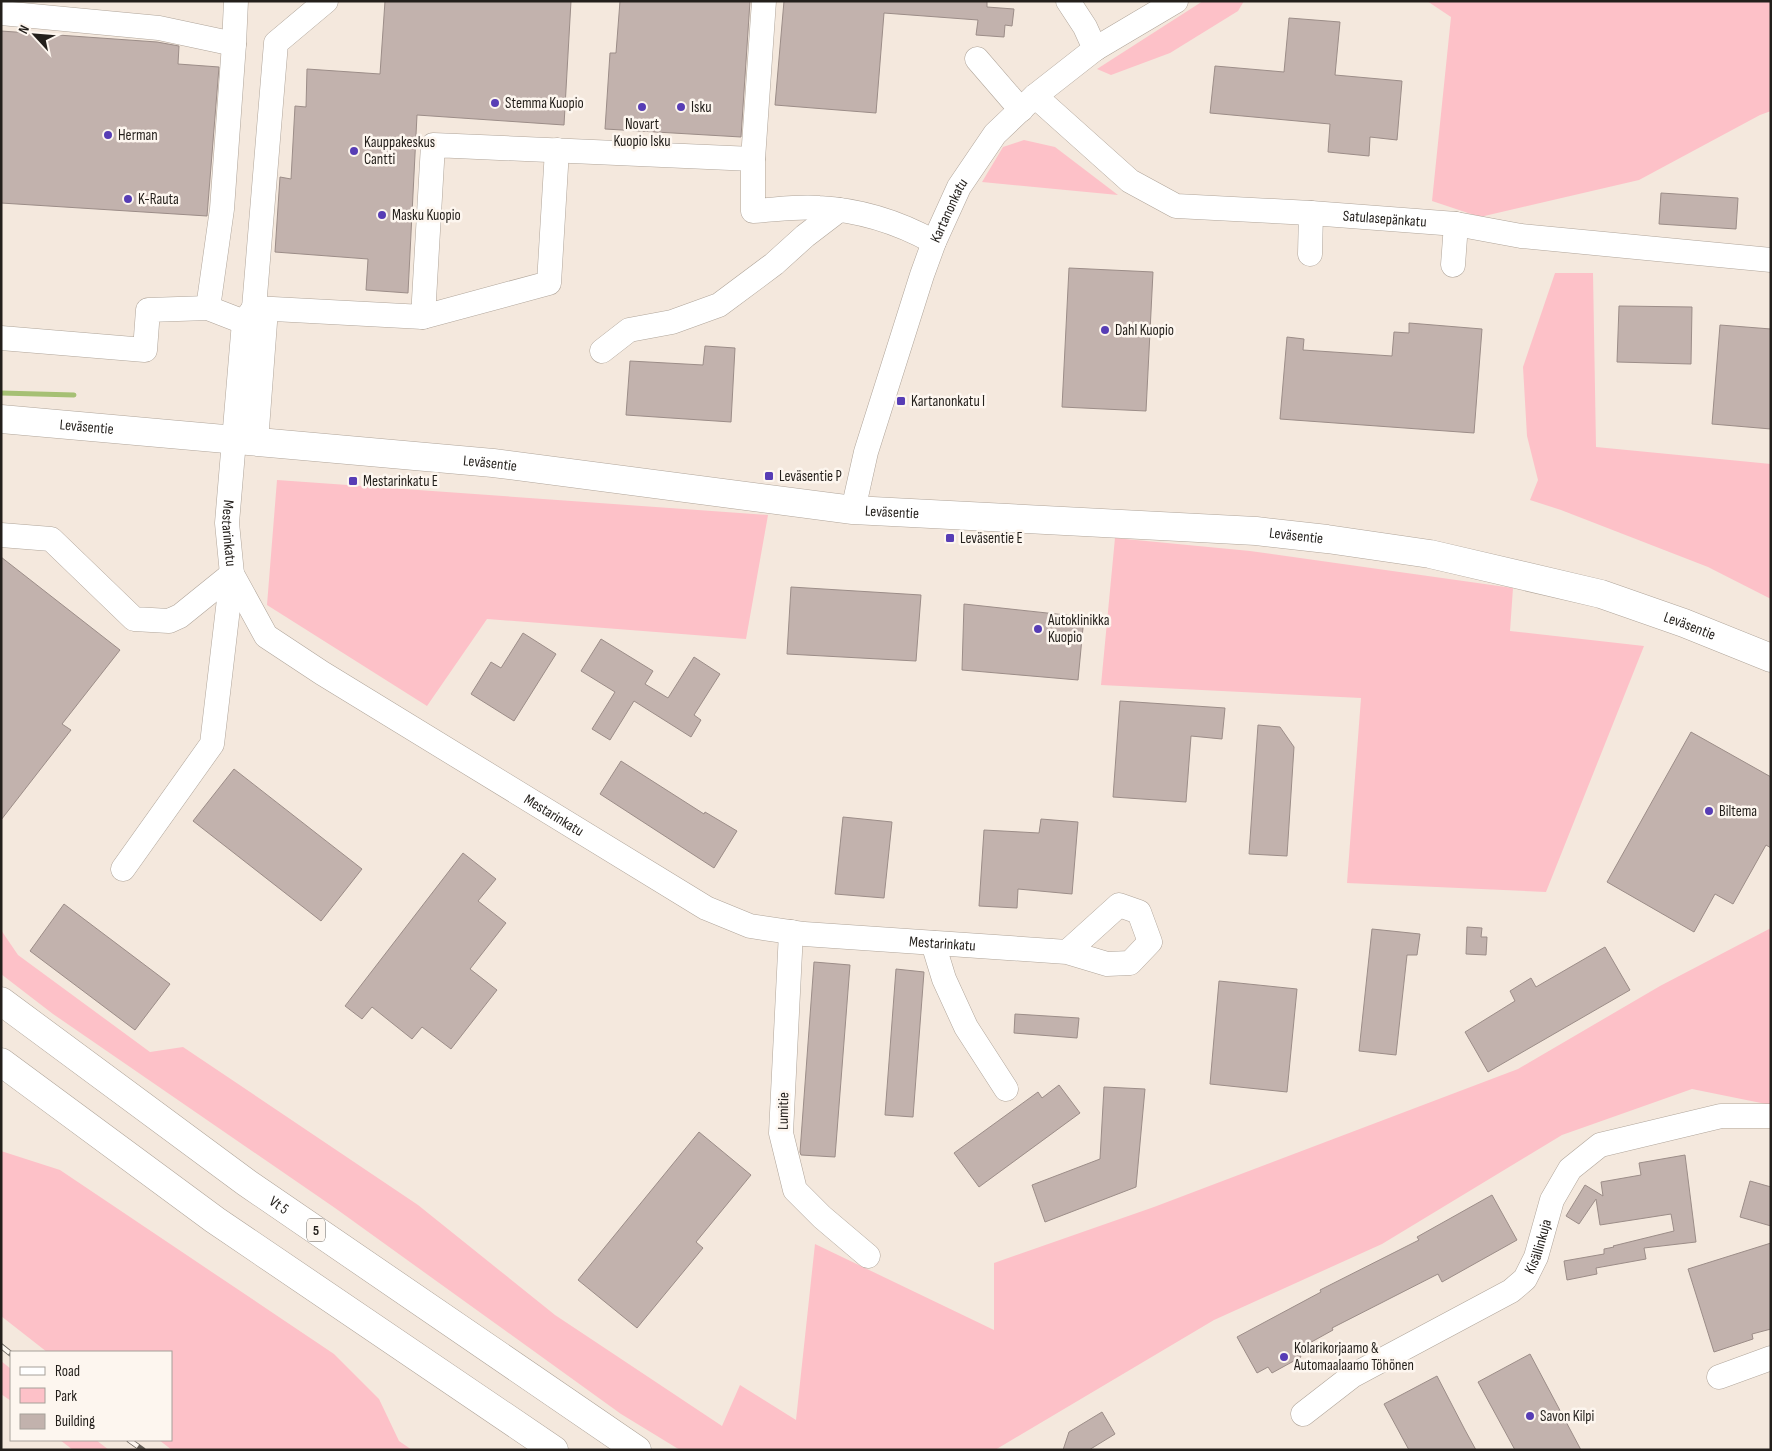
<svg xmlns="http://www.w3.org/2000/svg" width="1772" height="1451" font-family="'Sofia Sans Condensed',sans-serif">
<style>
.green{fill:#fdc1c8}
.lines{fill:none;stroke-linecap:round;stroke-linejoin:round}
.stream{stroke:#a6c074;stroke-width:5}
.building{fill:#c2b2ad;stroke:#9c8d88}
.minor-casing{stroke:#b0a59a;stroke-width:25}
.major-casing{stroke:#b0a59a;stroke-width:29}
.highway-casing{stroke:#b0a59a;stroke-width:29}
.minor{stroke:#fff;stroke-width:24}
.major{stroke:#fff;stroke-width:28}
.highway{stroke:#fff;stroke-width:28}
.rail-casing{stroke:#666059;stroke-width:5.5}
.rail{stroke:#fdf6ef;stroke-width:4;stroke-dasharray:11;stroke-linecap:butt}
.poi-dot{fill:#573db5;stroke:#fdf6ef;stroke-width:2}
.labels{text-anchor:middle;stroke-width:5;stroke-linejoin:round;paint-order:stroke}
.shield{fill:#fdf6ef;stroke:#64605b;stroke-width:1}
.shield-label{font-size:14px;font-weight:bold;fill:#231f1b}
.poi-label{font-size:15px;fill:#231f1b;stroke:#fdf6ef;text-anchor:start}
.street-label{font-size:15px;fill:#231f1b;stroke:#fdf6ef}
</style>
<rect width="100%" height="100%" fill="#f4e8dd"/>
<g class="green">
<path d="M1203,1h41l-6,10 -68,42 -59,22 -14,-6z"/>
<path d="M1427,1h344v110l-11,4 -121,65 -159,37 -48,-16 19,-184z"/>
<path d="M1024,140l31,7 63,48 -136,-13 21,-35z"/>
<path d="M1555,273h38l3,174 175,17v135l-63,-32 -147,-57 -31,-10 8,-20 -11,-44 -4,-69z"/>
<path d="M277,480l491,35 -22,124 -259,-20 -60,87 -160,-101z"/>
<path d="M1115,538l135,13 263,37 -3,43 134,15 -98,246 -199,-9 14,-185 -260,-13z"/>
<path d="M1771,928v177l-79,-16 -130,46 -180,109 -168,76 -219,130h-315l-59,-36 -286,-206 -282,-194 -52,-40v-44l17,25 132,97 33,-5 235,158 137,110 167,111 18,-41 56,35 19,-176 179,86v-67l160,-56 364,-138 142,-83z"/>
<path d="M1,1151l59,19 274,184 45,45 20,42 13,9h-240l-13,-10h12v-88h-124l-46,-36z"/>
<path d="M1,1361l10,8v32l-10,-7z"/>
<path d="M60,1440h36l13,10h-36z"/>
</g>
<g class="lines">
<path class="stream" d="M1,393l73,2"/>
</g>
<g class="building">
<path d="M385,1h186l-7,124 -147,-10 -9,178 -42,-3 2,-31 -93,-7 5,-75 11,2 4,-73 11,1 1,-38 73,5z"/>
<path d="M620,1h130l-9,136 -136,-8 5,-76h6z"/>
<path d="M784,1h203v6l27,2 -2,17 -7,-1 -1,12 -28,-2 2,-15 -94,-7 -8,100 -101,-8z"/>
<path d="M1289,18l51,4 -5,53 67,6 -5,59 -27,-3 -1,19 -41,-4 2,-28 -120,-11 5,-47 69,6z"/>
<path d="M1,31l156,11 22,4 -1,18 41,3 -12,149 -206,-13z"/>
<path d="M1661,193l77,5 -2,31 -77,-5z"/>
<path d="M1069,268l84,4 -7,139 -84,-4z"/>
<path d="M1619,306l73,1 -1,57 -74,-2z"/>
<path d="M1409,323l73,6 -8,104 -194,-14 7,-82 17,2 -1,11 89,6 2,-24 15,1z"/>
<path d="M1720,325l51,4v100l-59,-5z"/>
<path d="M705,346l30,2 -4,74 -105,-7 4,-54 73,4z"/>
<path d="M1,557l119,93 -58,74 9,6 -70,90z"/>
<path d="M791,587l130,8 -5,66 -129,-7z"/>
<path d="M964,604l120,13 -6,63 -116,-10z"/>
<path d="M523,633l33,21 -42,67 -43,-27 20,-32 10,6z"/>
<path d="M601,639l52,32 -8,13 23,14 26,-41 26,17 -26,41 7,5 -10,17 -57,-36 -24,39 -18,-11 23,-37 -34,-21z"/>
<path d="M1120,701l105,7 -3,31 -31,-3 -5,66 -73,-5z"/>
<path d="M1258,725l22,2 14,20 -7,109 -38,-2z"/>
<path d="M1691,732l80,45v71l-5,-3 -33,59 -18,-10 -21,38 -87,-50z"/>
<path d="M621,761l83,53 1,-2 32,19 -23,37 -114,-74z"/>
<path d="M234,769l128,100 -41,52 -128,-100z"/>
<path d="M843,817l49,5 -8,76 -49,-4z"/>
<path d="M1041,819l37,3 -6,72 -54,-5 -1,19 -38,-2 5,-76 55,3z"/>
<path d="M463,853l33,26 -18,22 28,22 -36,46 27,21 -46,59 -29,-22 -10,12 -40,-32 -10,12 -17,-13z"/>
<path d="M64,904l106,80 -35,46 -105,-79z"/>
<path d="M1467,927l15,1 -1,9h6l-1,18 -20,-1z"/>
<path d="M1372,929l48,5 -3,21h-10l-11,100 -37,-4z"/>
<path d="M1605,947l25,43 -142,82 -23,-40 50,-31 -5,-10 21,-13 5,9z"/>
<path d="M814,962l36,3 -15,192 -34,-2 -1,-3z"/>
<path d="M896,969l28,3 -11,145 -28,-2z"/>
<path d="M1219,981l78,8 -10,103 -77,-8z"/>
<path d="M1015,1014l64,4 -2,20 -63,-5z"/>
<path d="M1059,1085l21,28 -101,74 -25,-34 84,-61 4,6z"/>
<path d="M1104,1087l41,2 -9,98 -91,35 -13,-37 68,-26z"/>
<path d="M699,1132l52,43 -55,67 7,6 -66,80 -59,-48z"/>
<path d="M1685,1155l11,87 -52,6 2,11 -50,9 1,6 -30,6 -3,-19 40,-7v-5l10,-2 -1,-1 61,-15 -3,-17 -71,11 -4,-26 -17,25 -13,-8 19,-31 18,11 -2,-14 40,-7 -2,-12z"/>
<path d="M1750,1181l21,6v39l-31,-9z"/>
<path d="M1492,1195l25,45 -75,42 -4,-8 -106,54 1,2 -36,20 4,7 -29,16 -4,-6 -11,6 -20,-36 84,-45 -1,-2 99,-50 -2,-3z"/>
<path d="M1771,1243v86l-19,5 1,5 -39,13 -26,-83z"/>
<path d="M1530,1354l51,96h-66l-37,-68z"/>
<path d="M1437,1376l28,54 11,20h-67l-25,-46z"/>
<path d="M1102,1412l13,22 -26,16h-26l6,-18z"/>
</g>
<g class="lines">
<g class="minor-casing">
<g id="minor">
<path d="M1068,1l17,26 10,22"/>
<path d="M1,13l158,15 75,16"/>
<path d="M977,59l44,51"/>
<path id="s1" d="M1035,96l95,85 46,25 135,7 145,11 65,12 250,24"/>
<path d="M753,159l11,-158"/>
<path id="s2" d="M934,242c-36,-20 -74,-32 -115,-34 -21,-2 -45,2 -66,3v-52l-320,-14 -10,172 -169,-9 -10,14 -17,201 5,51 34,62 56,37 384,235 44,18 54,8 263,18 40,12 23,-1 20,-21 -11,-30 -20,-7 -52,47"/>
<path d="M1310,254l1,-41"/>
<path d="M1453,265l3,-41"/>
<path d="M208,308l14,-99 12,-165 2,-43"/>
<path d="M254,308l22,-265 50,-42"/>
<path d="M423,317l126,-34 8,-133"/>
<path d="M1,338l144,12 3,-40 60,-2 36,14"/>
<path d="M602,351l27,-21 43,-8 47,-17 55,-41 31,-28 34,-26"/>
<path d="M256,442l10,-133"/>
<path id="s3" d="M853,510l13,-58 56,-177 12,-33 25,-55 36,-53 40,-38 60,-47 81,-48"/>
<path d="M1,535l50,4 83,80 35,2 11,-5 52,-42"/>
<path d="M123,869l89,-125 20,-170"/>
<path d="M791,932l-10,201 14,57 27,27 46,39"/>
<path d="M933,943l11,36 22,48 40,62"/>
<path d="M1719,1377l52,-19"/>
<path id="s4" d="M1303,1414l49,-38 159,-85 14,-12 11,-22 16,-57 18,-31 30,-24 121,-29h50"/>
</g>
</g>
<g class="major-casing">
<g id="major">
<path id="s5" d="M1,419l492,44 360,47 403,21 71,8 103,15 171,40 83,29 87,35"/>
</g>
</g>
<g class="highway-casing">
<g id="highway">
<path id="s6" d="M1,1001l246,182 390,267"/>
<path d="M1,1062l214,158 339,230"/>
</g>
</g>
<use href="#minor" class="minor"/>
<use href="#major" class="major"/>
<use href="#highway" class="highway"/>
<g class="rail-casing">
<g id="rail">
<path d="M1,1346l10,8"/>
<path d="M129,1440l14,10"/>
</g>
</g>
<use href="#rail" class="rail"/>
</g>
<g class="poi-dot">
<circle cx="495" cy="103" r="5"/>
<circle cx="642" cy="107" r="5"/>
<circle cx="681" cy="107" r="5"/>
<circle cx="108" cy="135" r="5"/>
<circle cx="354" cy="151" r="5"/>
<circle cx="128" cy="199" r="5"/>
<circle cx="382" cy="215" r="5"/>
<circle cx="1105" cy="330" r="5"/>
<rect x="896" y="396" width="10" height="10" rx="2.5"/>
<rect x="764" y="471" width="10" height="10" rx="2.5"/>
<rect x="348" y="476" width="10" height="10" rx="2.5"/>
<rect x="945" y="533" width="10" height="10" rx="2.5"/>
<circle cx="1038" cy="629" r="5"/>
<circle cx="1709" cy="811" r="5"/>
<circle cx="1284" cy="1357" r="5"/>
<circle cx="1530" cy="1416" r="5"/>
</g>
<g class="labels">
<rect class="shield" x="307" y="1218.5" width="18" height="23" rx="4"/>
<g class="shield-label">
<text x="316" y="1235">5</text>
</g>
<g class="poi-label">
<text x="505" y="108">Stemma Kuopio</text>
<text x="691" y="112">Isku</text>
<text x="642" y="129" text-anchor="middle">Novart<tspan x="642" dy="17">Kuopio Isku</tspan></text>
<text x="118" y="140">Herman</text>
<text x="364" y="147">Kauppakeskus<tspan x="364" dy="17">Cantti</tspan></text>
<text x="138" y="204">K-Rauta</text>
<text x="392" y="220">Masku Kuopio</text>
<text x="1115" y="335">Dahl Kuopio</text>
<text x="911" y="406">Kartanonkatu I</text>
<text x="779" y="481">Leväsentie P</text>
<text x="363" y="486">Mestarinkatu E</text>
<text x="960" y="543">Leväsentie E</text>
<text x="1048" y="625">Autoklinikka<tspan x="1048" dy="17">Kuopio</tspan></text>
<text x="1719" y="816">Biltema</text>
<text x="1294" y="1353">Kolarikorjaamo &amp;<tspan x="1294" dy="17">Automaalaamo Töhönen</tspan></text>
<text x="1540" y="1421">Savon Kilpi</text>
</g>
<g class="street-label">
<text dy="5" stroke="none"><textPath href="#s3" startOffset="315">Kartanonkatu</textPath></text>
<text dy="5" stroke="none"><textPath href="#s1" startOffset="389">Satulasepänkatu</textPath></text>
<text dy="5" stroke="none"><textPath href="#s5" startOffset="86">Leväsentie</textPath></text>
<text dy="5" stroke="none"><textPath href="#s5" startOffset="491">Leväsentie</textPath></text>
<text dy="5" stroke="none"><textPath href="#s5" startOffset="896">Leväsentie</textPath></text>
<text dy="5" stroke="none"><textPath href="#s2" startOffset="1130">Mestarinkatu</textPath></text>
<text dy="5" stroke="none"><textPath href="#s5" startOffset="1301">Leväsentie</textPath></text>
<text dy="5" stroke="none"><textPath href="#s5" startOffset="1706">Leväsentie</textPath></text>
<text dy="5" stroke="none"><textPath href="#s2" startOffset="1581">Mestarinkatu</textPath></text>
<text dy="5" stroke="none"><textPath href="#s2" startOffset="2000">Mestarinkatu</textPath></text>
<text transform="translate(783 1111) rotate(-89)" y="5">Lumitie</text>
<text dy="5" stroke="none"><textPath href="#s6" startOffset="345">Vt 5</textPath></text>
<text dy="5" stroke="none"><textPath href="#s4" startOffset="296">Kisällinkuja</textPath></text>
</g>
</g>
<rect width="1772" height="1451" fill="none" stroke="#231f1b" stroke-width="5"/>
<rect x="10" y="1351" width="162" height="90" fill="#fdf6ef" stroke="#a6a09a"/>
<rect x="20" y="1367" width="25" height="8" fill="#ffffff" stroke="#a6a09a"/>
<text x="55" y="1376" font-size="15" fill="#231f1b">Road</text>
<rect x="20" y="1388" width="25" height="15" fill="#fdc1c8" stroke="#a6a09a"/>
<text x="55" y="1401" font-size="15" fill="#231f1b">Park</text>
<rect x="20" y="1414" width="25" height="15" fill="#c2b2ad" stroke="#a6a09a"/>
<text x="55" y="1426" font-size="15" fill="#231f1b">Building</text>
<g transform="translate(35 35) rotate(296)" stroke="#fdf6ef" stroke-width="4" paint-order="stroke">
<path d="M0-4L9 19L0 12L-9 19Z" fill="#231f1b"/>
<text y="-8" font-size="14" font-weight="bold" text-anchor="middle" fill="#231f1b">N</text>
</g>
</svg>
